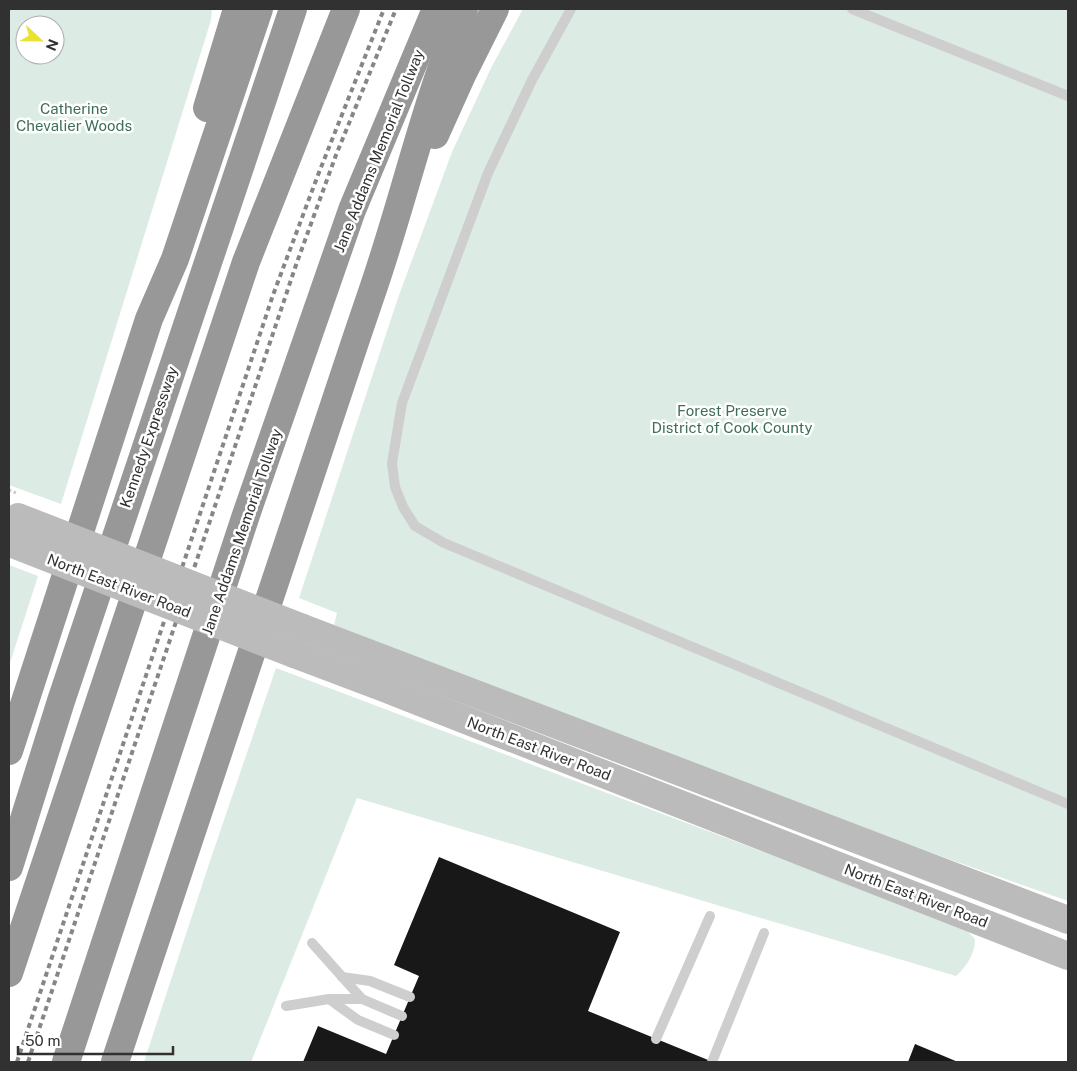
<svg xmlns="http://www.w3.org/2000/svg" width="1077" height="1071" font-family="'Public Sans',sans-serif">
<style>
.green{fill:#dcebe3;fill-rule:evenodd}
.building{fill:#181818}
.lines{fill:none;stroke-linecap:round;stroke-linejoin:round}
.path{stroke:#cbcbcb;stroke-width:3;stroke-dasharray:2.5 2.5;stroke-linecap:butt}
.lane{stroke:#cecece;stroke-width:10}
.secondary{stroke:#bbb;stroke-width:28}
.highway{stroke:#989898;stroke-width:28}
.rail{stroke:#868686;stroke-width:4;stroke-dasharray:5 4;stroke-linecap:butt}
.secondary-bridge{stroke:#bbb;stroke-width:28}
.labels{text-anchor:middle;stroke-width:5;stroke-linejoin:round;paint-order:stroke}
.park-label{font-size:15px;fill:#3c6e58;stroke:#fff}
.street-label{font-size:15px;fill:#313131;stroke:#fff}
</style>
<rect width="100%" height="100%" fill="#fff"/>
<g class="green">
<path d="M9,9h203l-1,11 -150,484 -52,-19zM25,25h30v30h-30z"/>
<path d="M523,9h545v892l-176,-62 -558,-214 3,-12 -38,-15 99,-300 54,-146 40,-86z"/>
<path d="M9,565l29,11 -29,90z"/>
<path d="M276,668l527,199 165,65 7,7c0,15 -9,28 -19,37l-599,-178 -106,264h-107l66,-201z"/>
</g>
<g class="building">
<path d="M439,857l181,75 -32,79 125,51h-410l15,-36 68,28 33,-78 -25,-11z"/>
<path d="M915,1044l43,18h-50z"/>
</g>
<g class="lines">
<path class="path" d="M9,490l7,3"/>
<g class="lane">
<path d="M571,9l-39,71 -44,93 -86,230 -10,60 3,24 8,20 12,19 29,17 624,261"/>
<path d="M852,9l216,87"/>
<path d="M312,943l50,56"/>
<path d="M342,977l28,4 40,16"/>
<path d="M329,999l29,21 36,15"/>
<path d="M286,1006l43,-7h33l40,17"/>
<path d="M656,1039l54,-123"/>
<path d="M712,1062l52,-129"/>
</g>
<g class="secondary">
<path d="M303,628l765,292"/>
<path d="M294,654l90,34 684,268"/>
</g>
<g class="highway">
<path d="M207,108l30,-99"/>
<path d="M435,135l27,-60 33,-66"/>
<path d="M9,751l140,-432 26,-60 84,-250"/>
<path d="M9,867l52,-166 232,-692"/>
<path d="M9,973l237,-711 100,-253"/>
<path d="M66,1062l180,-547 106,-305 84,-201"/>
<path d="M115,1062c85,-256 169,-512 256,-767 33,-95 54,-193 93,-286"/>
</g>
<g class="rail">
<path d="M17,1062l256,-767 45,-120 66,-166"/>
<path d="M28,1062l268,-797 40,-110 60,-146"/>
</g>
<g class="secondary-bridge">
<path d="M18,517l285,111"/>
<path d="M10,543l284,111"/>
</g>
</g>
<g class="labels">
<g class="park-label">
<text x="74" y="114">Catherine<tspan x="74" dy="17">Chevalier Woods</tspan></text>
<text x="732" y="416">Forest Preserve<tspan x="732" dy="17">District of Cook County</tspan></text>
</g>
<g class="street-label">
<text transform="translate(379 151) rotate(-68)" y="5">Jane Addams Memorial Tollway</text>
<text transform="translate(149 437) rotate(-71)" y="5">Kennedy Expressway</text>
<text transform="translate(242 532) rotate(-71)" y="5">Jane Addams Memorial Tollway</text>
<text transform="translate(119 586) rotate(21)" y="5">North East River Road</text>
<text transform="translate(539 749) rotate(21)" y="5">North East River Road</text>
<text transform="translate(916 896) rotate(21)" y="5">North East River Road</text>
</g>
</g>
<rect width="1077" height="1071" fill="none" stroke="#313131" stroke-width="20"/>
<g transform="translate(40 40) rotate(112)"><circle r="24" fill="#ffffff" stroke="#adadad"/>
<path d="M0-4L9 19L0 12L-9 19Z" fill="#eae131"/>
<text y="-8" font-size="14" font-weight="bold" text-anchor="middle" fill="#313131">N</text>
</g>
<path d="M18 1046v8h155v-8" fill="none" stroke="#313131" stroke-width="2.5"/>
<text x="25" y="1046" font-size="15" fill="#313131" stroke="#ffffff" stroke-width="4" paint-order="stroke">50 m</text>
</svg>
